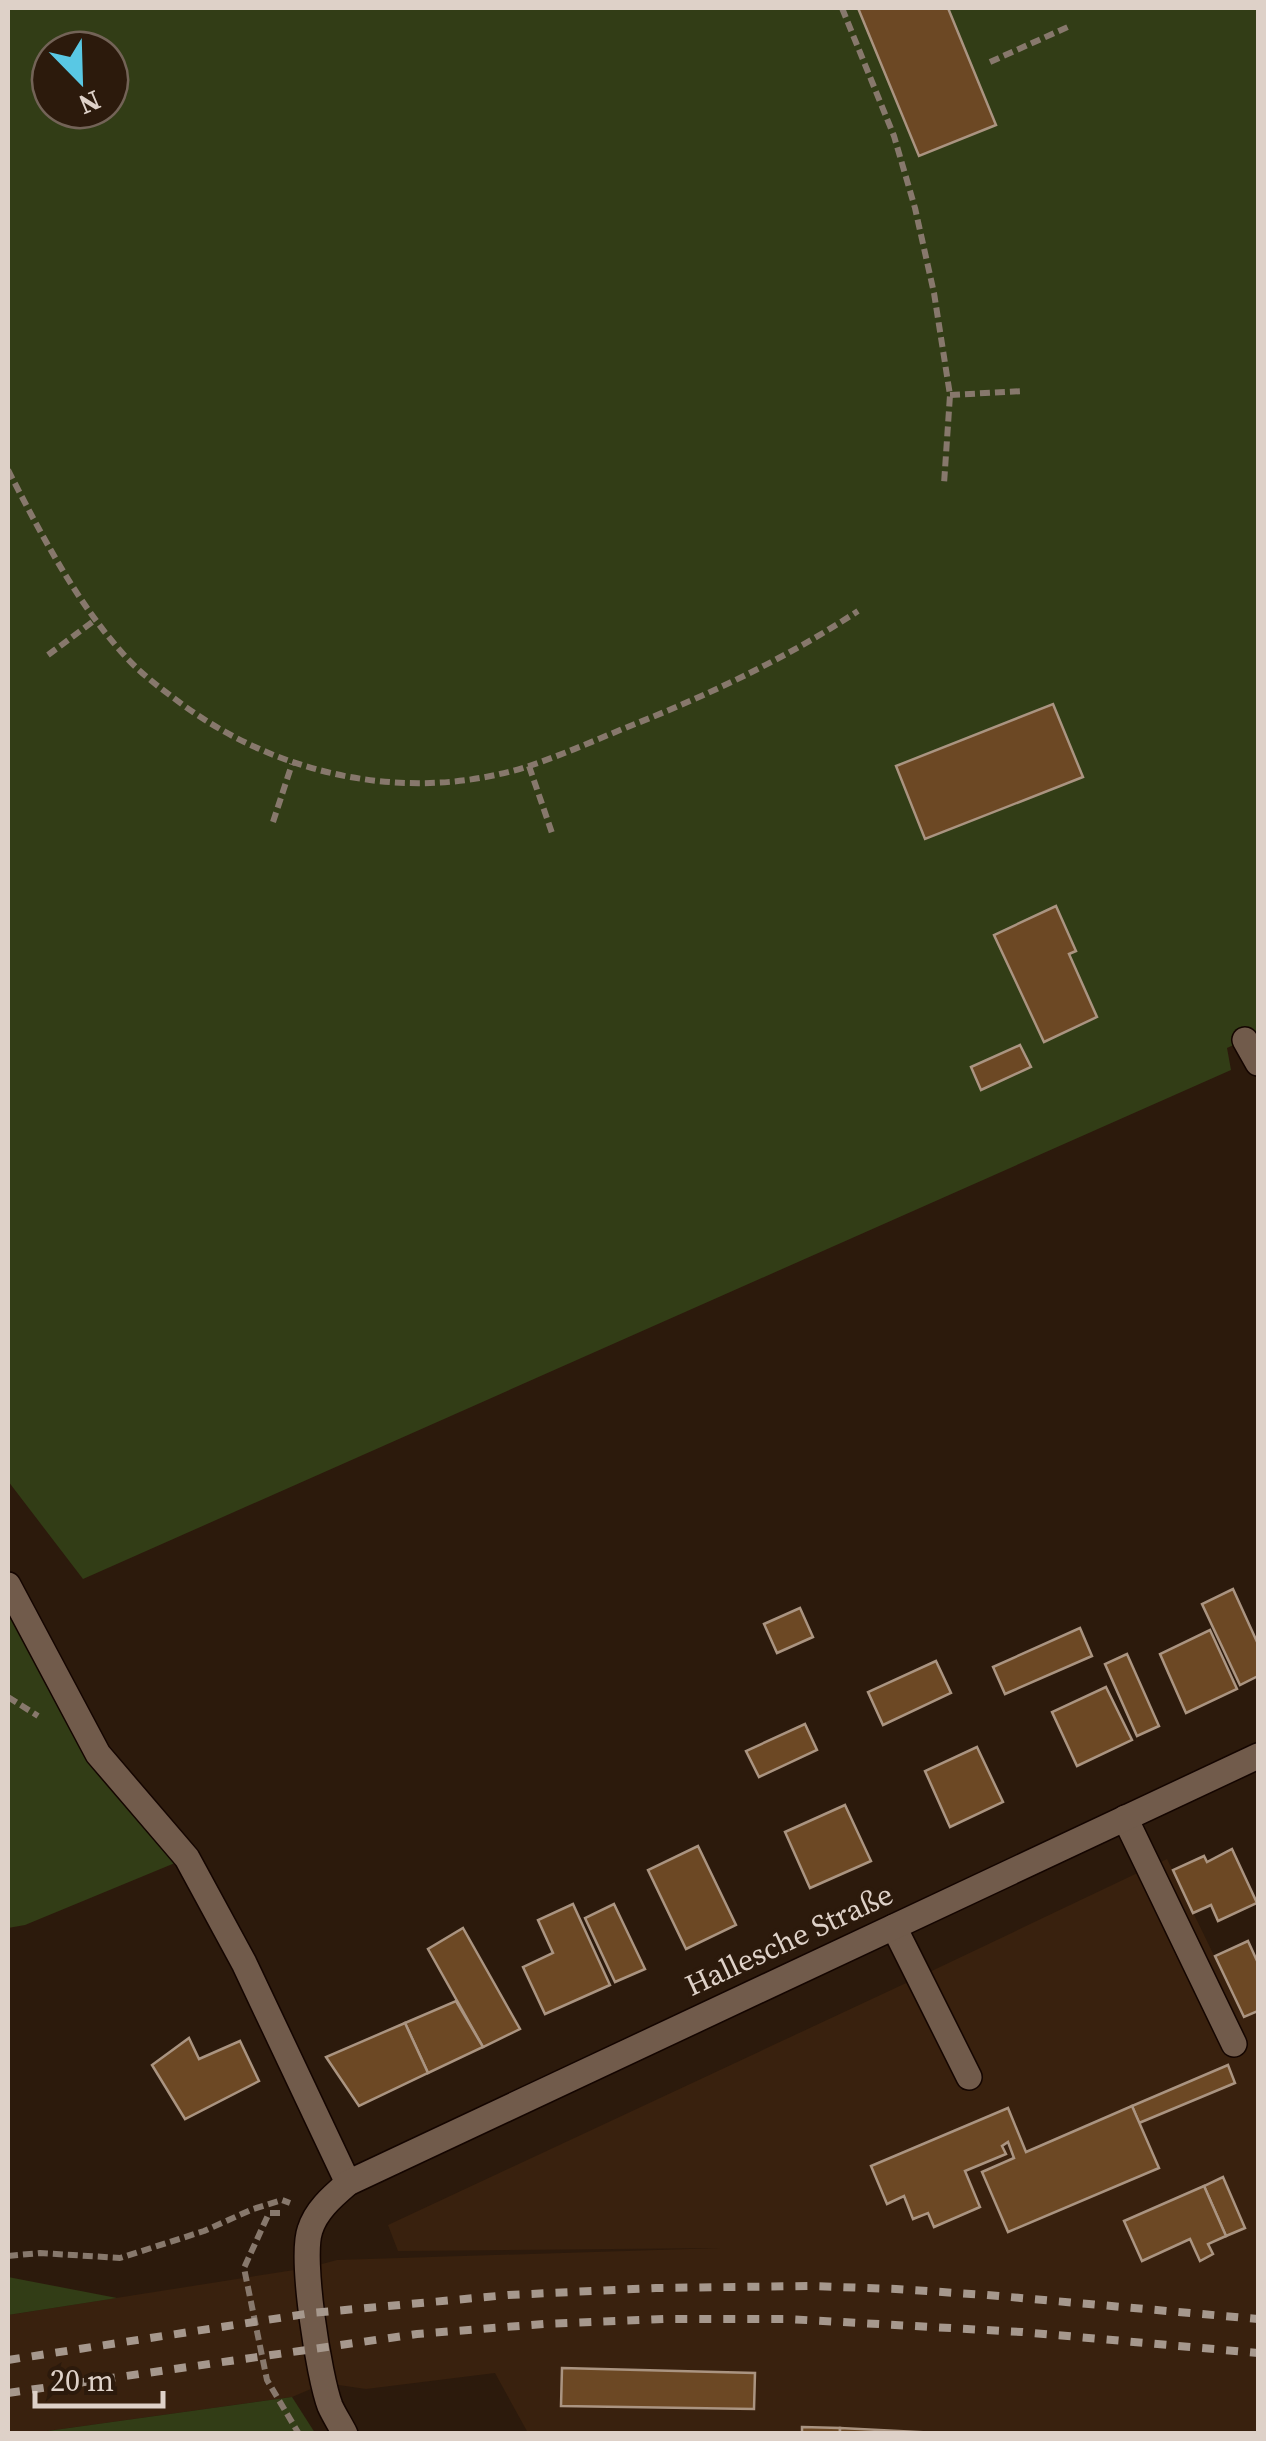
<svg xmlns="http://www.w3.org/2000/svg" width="1266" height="2441" font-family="'Source Serif 4',serif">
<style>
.built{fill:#39210e}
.green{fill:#323d16;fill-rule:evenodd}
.building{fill:#6c4824;stroke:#aa9481;stroke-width:2.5}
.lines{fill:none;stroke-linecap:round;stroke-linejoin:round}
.minor-casing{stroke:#140500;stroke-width:28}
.path{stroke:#87786c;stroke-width:6;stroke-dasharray:10 5;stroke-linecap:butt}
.minor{stroke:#715b4b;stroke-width:25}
.rail{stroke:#a6988d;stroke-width:8;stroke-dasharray:12 12;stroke-linecap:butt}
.labels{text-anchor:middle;stroke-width:8;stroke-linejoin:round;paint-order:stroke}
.street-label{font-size:30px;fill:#ded1c8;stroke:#2c1a0c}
</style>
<rect width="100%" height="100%" fill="#2c1a0c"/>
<path class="built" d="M1167,1859l77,158 14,-6v422h-730l-33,-60 -129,16 -41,-6 -33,14 -259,36 -25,1v-119l299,-47 30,-8 383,-12 -322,3 -10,-26 531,-248z"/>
<g class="green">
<path d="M8,8h1250v1026l-31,14 4,22 -1148,509 -75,-98zM50,50h60v60h-60z"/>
<path d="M8,1585l55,107 124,166 -162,67 -17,3z"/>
<path d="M8,2277l109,21 -109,17z"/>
<path d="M292,2397l23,36h-282z"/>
</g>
<g class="building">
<path d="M858,8h90l48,117 -77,31z"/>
<path d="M1053,704l30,73 -158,62 -29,-73z"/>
<path d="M1056,906l20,45 -7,3 28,63 -53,25 -50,-107z"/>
<path d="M1020,1045l11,22 -50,23 -10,-23z"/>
<path d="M1233,1589l25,55v32l-18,9 -38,-81z"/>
<path d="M800,1608l13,29 -36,16 -13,-29z"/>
<path d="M1080,1628l12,28 -87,38 -12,-27z"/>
<path d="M1210,1630l27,59 -51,24 -26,-59z"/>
<path d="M1127,1654l32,72 -22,10 -32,-72z"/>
<path d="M936,1661l15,32 -68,32 -15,-33z"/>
<path d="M1106,1687l26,53 -55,26 -25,-54z"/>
<path d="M805,1724l12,26 -58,27 -13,-26z"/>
<path d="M977,1747l26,55 -53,25 -25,-56z"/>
<path d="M845,1805l26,56 -61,27 -25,-56z"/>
<path d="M698,1846l38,79 -50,24 -38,-79z"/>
<path d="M1232,1849l25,54 -39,18 -7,-16 -18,8 -20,-43 31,-14 3,6z"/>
<path d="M573,1904l37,81 -65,29 -22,-47 30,-14 -15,-33z"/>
<path d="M614,1904l31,65 -30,13 -30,-64z"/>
<path d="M463,1928l57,101 -37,18 -55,-98z"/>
<path d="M1248,1941l10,22v48l-14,6 -29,-61z"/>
<path d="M456,2001l27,46 -55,26 -23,-50z"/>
<path d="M405,2023l23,50 -69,33 -33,-49z"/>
<path d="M189,2038l10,21 41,-18 19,40 -74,38 -33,-54z"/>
<path d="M1228,2065l7,18 -96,40 -7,-17z"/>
<path d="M1132,2106l27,62 -151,64 -26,-60 32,-14 -6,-16 -6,4 4,8 -41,17 15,36 -46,20 -6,-14 -15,6 -9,-23 -17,8 -16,-38 137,-58 18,44z"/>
<path d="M1223,2177l22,51 -19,8 -22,-50z"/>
<path d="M1204,2186l22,50 -18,8 5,10 -13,7 -10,-22 -48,22 -18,-40z"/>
<path d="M562,2368l193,5 -1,36 -193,-3z"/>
<path d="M802,2427l38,1v6h-38z"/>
<path d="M840,2428l98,5 -98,1z"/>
</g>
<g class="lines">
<g class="minor-casing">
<g id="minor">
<path d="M1245,1040l13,23"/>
<path d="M8,1585l90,169 89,104 57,105 104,220"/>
<path d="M1125,1818l109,226"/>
<path d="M894,1927l75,150"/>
<path d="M345,2434c-5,-10 -11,-19 -15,-28 -11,-29 -30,-148 -20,-176 6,-20 23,-34 38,-47l910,-427"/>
</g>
</g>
<g class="path">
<path d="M842,8l52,128 21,72 19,85 16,102 -6,89"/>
<path d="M990,62l80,-36"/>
<path d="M950,395l73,-4"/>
<path d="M8,470c33,64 68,132 117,186 17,19 38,34 58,49 99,72 228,99 346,61 36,-12 71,-28 106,-42 78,-31 153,-67 223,-113"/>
<path d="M48,655l47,-35"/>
<path d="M529,766l23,67"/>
<path d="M273,822l19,-58"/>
<path d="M8,1697l30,19"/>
<path d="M280,2213h-11l-25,55 23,112 32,54"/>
<path d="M8,2256l32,-3 80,5 84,-27 49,-22 29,-9 8,3"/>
</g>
<use href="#minor" class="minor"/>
<g class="rail">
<path d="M8,2360l304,-47 196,-18 148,-7 154,-2 86,3 91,6 271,24"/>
<path d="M8,2393l409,-59 127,-10 120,-5h123l235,13 236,21"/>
</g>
</g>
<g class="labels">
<g class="street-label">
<text transform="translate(789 1940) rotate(-25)" y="10">Hallesche Straße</text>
</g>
</g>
<rect width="1266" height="2441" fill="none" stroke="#ded1c8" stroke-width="20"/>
<g transform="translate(80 80) rotate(157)"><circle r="48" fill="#2c1a0c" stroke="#736357" stroke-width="2.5"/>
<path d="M0-8L18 38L0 25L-18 38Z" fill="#59c8e4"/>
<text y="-15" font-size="28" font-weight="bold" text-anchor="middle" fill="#ded1c8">N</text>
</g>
<path d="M35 2391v15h128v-15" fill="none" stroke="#ded1c8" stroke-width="5"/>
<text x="50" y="2391" font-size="30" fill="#ded1c8" stroke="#2c1a0c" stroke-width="8" paint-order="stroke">20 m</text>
</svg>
